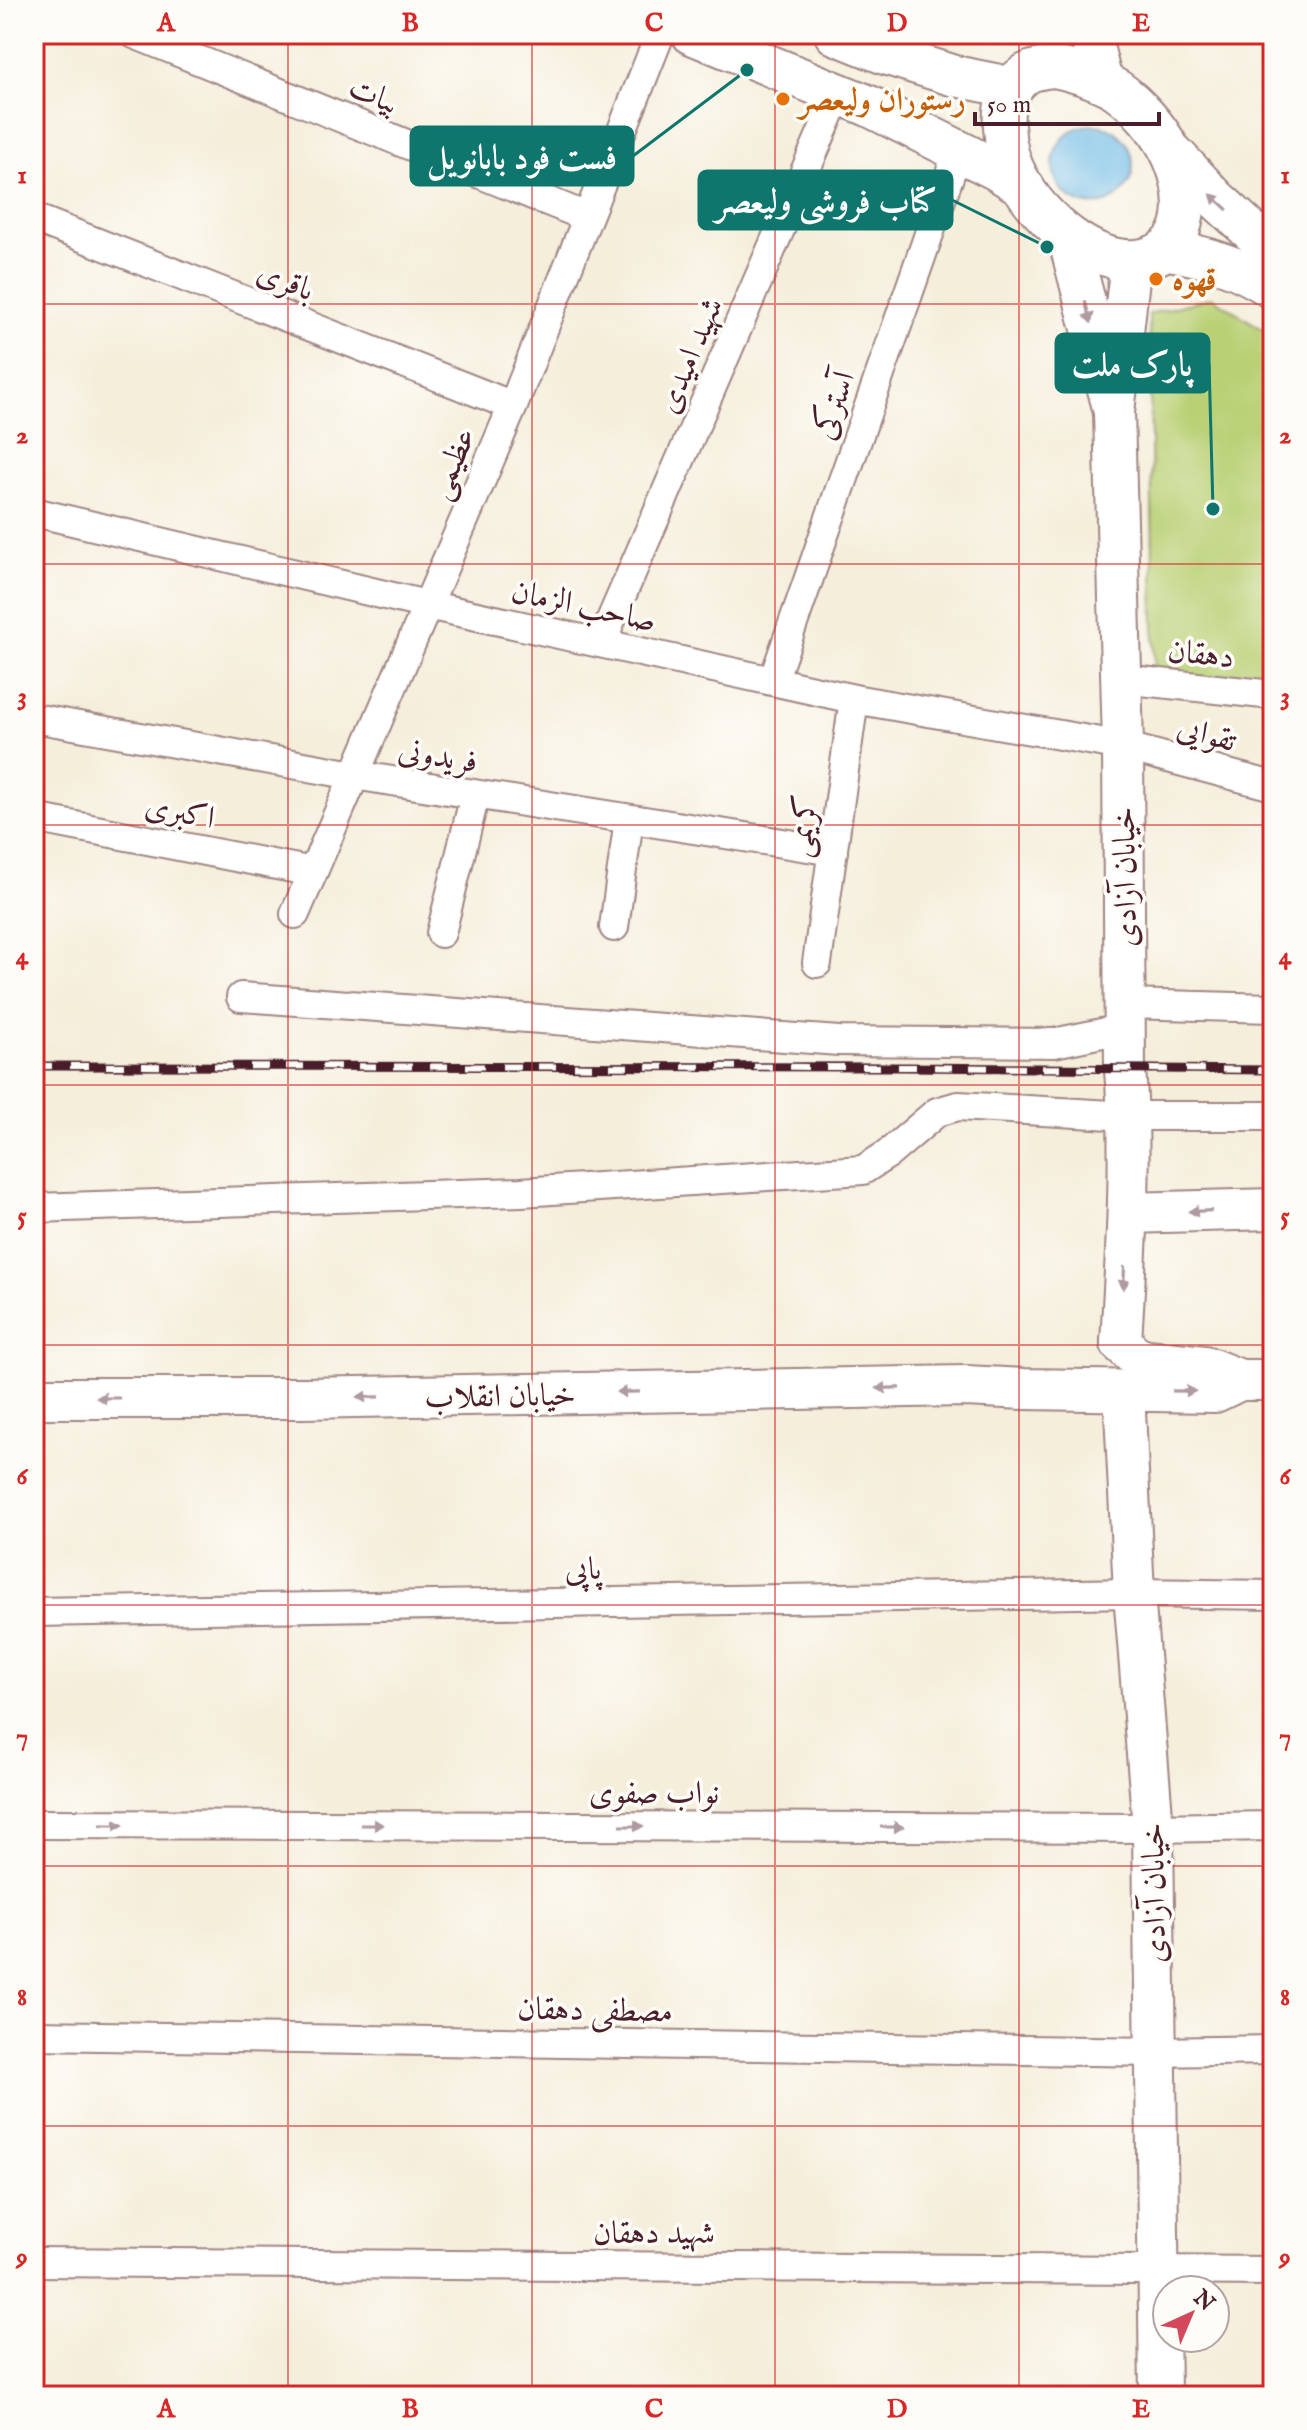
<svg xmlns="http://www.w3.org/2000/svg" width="1307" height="2430" font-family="'IM FELL English',Amiri,serif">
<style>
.green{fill:#b9d074;stroke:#827850;stroke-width:2}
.water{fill:#6cbae6;stroke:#5b6c88;stroke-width:2}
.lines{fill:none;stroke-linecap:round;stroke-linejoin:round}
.street-casing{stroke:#a08683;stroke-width:32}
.secondary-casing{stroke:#a08683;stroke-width:44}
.street{stroke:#fff;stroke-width:28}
.secondary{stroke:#fff;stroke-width:40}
.rail-casing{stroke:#4a1f2b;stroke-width:9}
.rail{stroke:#fdfcf7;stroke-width:6;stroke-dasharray:18;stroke-linecap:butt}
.oneway{fill:#ae9aa0}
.grid{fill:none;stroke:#d62828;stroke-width:2;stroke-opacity:0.55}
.food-dot{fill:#e8710a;stroke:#fdfcf7;stroke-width:3}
.labels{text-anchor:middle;stroke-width:7;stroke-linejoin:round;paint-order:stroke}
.street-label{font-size:32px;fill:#4a1f2b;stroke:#fdfcf7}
.food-label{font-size:32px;font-weight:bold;fill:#c56008;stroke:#fdfcf7;text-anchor:start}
.leader{fill:none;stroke:#0f766e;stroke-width:3}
.callout-dot{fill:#0f766e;stroke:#fdfcf7;stroke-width:3}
.callout{fill:#0f766e;stroke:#0f766e;stroke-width:3}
.callout-label{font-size:34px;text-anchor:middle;font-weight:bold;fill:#fff}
.neatline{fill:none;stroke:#d62828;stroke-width:3}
.grid-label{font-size:26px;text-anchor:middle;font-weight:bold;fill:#d62828}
</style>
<rect width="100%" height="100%" fill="#fdfcf7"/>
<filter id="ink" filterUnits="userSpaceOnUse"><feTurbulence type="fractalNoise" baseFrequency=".0125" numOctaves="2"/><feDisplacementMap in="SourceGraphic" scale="16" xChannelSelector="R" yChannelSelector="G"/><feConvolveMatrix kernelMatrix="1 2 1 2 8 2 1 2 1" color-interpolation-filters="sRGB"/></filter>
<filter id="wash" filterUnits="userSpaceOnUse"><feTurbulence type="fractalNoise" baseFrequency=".006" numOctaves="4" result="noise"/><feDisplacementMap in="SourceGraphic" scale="32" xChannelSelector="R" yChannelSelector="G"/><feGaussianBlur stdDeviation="1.8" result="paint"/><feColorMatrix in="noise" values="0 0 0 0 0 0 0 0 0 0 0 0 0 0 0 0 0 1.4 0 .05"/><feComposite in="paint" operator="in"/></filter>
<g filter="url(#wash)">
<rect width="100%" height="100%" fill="#f5eedb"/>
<path class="green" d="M1212,297l61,39v346l-118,6 -6,-374z"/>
<circle class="water" cx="1093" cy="165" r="40"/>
</g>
<g filter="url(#ink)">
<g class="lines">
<g class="street-casing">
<g id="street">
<path d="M134,34l453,183"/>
<path d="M34,218l479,188"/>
<path d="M34,512l393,93 427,94 269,47 150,40"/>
<path d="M601,643l238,-550"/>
<path d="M1122,679l151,16"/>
<path d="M773,681l185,-530"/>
<path d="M34,718l320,57 479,76"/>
<path d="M34,818l279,54"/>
<path d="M295,914l218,-508 147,-372"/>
<path d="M614,927l15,-108"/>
<path d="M441,933l34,-138"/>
<path d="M817,963l37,-264"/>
<path d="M241,997l598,44 215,2 72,-15"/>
<path d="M1126,1004l147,4"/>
<path d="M34,1208l487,-16 342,-22 25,-16 49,-42 21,-6 171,10h144"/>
<path d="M34,1612l1100,-19 139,2"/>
<path d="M34,1824l1119,4 120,-2"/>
<path d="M34,2035l1122,17 117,-2"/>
<path d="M34,2262l1239,9"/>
</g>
</g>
<g class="secondary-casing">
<g id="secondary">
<path d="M692,34l177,72 126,63 29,18"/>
<path d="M835,34l50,20 70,22 55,11"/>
<path d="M1090,34l12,48"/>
<path d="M1055,67c22,5 43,11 62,23 20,14 41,38 52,59 20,38 27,99 -26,110 -48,9 -105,-41 -125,-81 -9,-16 -13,-35 -14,-52 -2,-21 4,-40 22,-52 8,-5 20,-6 29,-7z"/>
<path d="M1173,153l42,45 58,53"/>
<path d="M1068,237l46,175 17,-151"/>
<path d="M1165,249c38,7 76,17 108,40"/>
<path d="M1114,412l9,334 2,324c8,90 1,182 -4,273"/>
<path d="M1128,1213l145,-4"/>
<path d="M1121,1343l14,13 12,4 57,6 36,14h33"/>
<path d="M1124,1391l10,202 19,235 7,568"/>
<path d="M34,1398h269l663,-12 58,3 191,3 25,-12"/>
</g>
</g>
<use href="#street" class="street"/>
<use href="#secondary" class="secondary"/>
<g class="rail-casing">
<path id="rail" d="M34,1066l868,1 371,3"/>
</g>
<use href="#rail" class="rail"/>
</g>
<defs><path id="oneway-solid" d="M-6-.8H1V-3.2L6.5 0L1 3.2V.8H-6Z" transform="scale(2)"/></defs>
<g class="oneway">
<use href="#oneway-solid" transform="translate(1219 202) rotate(-137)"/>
<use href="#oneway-solid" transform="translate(1088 312) rotate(75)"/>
<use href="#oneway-solid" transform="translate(1200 1211) rotate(178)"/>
<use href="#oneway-solid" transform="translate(1124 1278) rotate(93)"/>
<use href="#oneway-solid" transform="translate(888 1388) rotate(179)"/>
<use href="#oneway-solid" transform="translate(1184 1391) rotate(1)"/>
<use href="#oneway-solid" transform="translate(628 1392) rotate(179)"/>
<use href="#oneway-solid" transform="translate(368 1397) rotate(179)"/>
<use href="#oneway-solid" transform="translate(108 1398) rotate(-180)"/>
<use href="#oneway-solid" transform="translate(112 1825)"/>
<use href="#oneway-solid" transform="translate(372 1825)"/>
<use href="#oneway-solid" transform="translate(632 1826)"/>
<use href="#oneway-solid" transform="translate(892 1827)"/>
</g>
</g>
<path class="grid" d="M288,34v2362M532,34v2362M775,34v2362M1019,34v2362M34,304h1239M34,564h1239M34,825h1239M34,1085h1239M34,1345h1239M34,1605h1239M34,1866h1239M34,2126h1239"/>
<g class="food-dot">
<circle cx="783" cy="99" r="8"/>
<circle cx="1156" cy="279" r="8"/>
</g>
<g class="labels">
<g class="street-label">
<text transform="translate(374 94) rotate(22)" y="11">بیات</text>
<text transform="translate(286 280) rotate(21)" y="11">باقری</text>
<text transform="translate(689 355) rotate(-67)" y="11">شهید امیدی</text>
<text transform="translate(833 405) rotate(-71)" y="11">آسترکی</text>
<text transform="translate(451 463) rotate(-67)" y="11">عظیمی</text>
<text transform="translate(584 605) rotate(12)" y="11">صاحب الزمان</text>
<text transform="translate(1201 653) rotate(6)" y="11">دهقان</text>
<text transform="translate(1207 733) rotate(15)" y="11">تقوایی</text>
<text transform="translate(438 755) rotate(9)" y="11">فریدونی</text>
<text transform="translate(180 811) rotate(11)" y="11">اکبری</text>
<text transform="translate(802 826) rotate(-82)" y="11">کریمی</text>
<text transform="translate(1124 877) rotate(-91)" y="11">خیابان آزادی</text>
<text transform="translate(500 1395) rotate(-1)" y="11">خیابان انقلاب</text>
<text transform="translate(583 1568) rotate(-1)" y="11">پاپی</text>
<text x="654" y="1803">نواب صفوی</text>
<text transform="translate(1153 1893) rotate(-91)" y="11">خیابان آزادی</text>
<text transform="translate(595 2009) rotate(1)" y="11">مصطفی دهقان</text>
<text x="654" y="2243">شهید دهقان</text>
</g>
<g class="food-label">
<text x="799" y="110">رستوران ولیعصر</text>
<text x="1172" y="290">قهوه</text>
</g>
</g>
<path class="leader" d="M747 70L633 156M1047 247L952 200M1213 509L1209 363"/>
<g class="callout-dot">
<circle cx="747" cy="70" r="8"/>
<circle cx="1047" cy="247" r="8"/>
<circle cx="1213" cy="509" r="8"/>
</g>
<g class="callout">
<rect x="411" y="127" width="222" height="58" rx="8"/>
<rect x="699" y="171" width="253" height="58" rx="8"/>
<rect x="1056" y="334" width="153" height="58" rx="8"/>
</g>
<g class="callout-label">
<text x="522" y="168">فست فود بابانویل</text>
<text x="826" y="212">کتاب فروشی ولیعصر</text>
<text x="1132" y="375">پارک ملت</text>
</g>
<rect width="1307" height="2430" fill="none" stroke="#fdfcf7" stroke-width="88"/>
<g transform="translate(1191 2314) rotate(44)"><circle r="38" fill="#fdfcf7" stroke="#b5a4a5" stroke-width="2"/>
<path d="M0-6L14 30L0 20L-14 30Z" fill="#d1495b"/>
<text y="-12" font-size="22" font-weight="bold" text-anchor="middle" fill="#4a1f2b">N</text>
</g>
<path d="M975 112v12h184v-12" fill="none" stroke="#4a1f2b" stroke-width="4"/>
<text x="987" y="112" font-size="24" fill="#4a1f2b" stroke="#fdfcf7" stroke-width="6" paint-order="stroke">50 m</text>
<rect x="44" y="44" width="1219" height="2342" class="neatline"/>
<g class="grid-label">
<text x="166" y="31">A</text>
<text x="410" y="31">B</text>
<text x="654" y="31">C</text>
<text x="897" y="31">D</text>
<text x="1141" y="31">E</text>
<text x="22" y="183">1</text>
<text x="1285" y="183">1</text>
<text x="22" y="443">2</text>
<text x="1285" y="443">2</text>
<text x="22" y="704">3</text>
<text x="1285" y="704">3</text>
<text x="22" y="964">4</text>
<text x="1285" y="964">4</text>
<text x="22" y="1224">5</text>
<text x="1285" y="1224">5</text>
<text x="22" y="1484">6</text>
<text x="1285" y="1484">6</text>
<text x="22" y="1745">7</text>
<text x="1285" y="1745">7</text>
<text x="22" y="2005">8</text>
<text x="1285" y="2005">8</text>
<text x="22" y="2265">9</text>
<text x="1285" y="2265">9</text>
<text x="166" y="2417">A</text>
<text x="410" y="2417">B</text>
<text x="654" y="2417">C</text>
<text x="897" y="2417">D</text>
<text x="1141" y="2417">E</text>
</g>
</svg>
